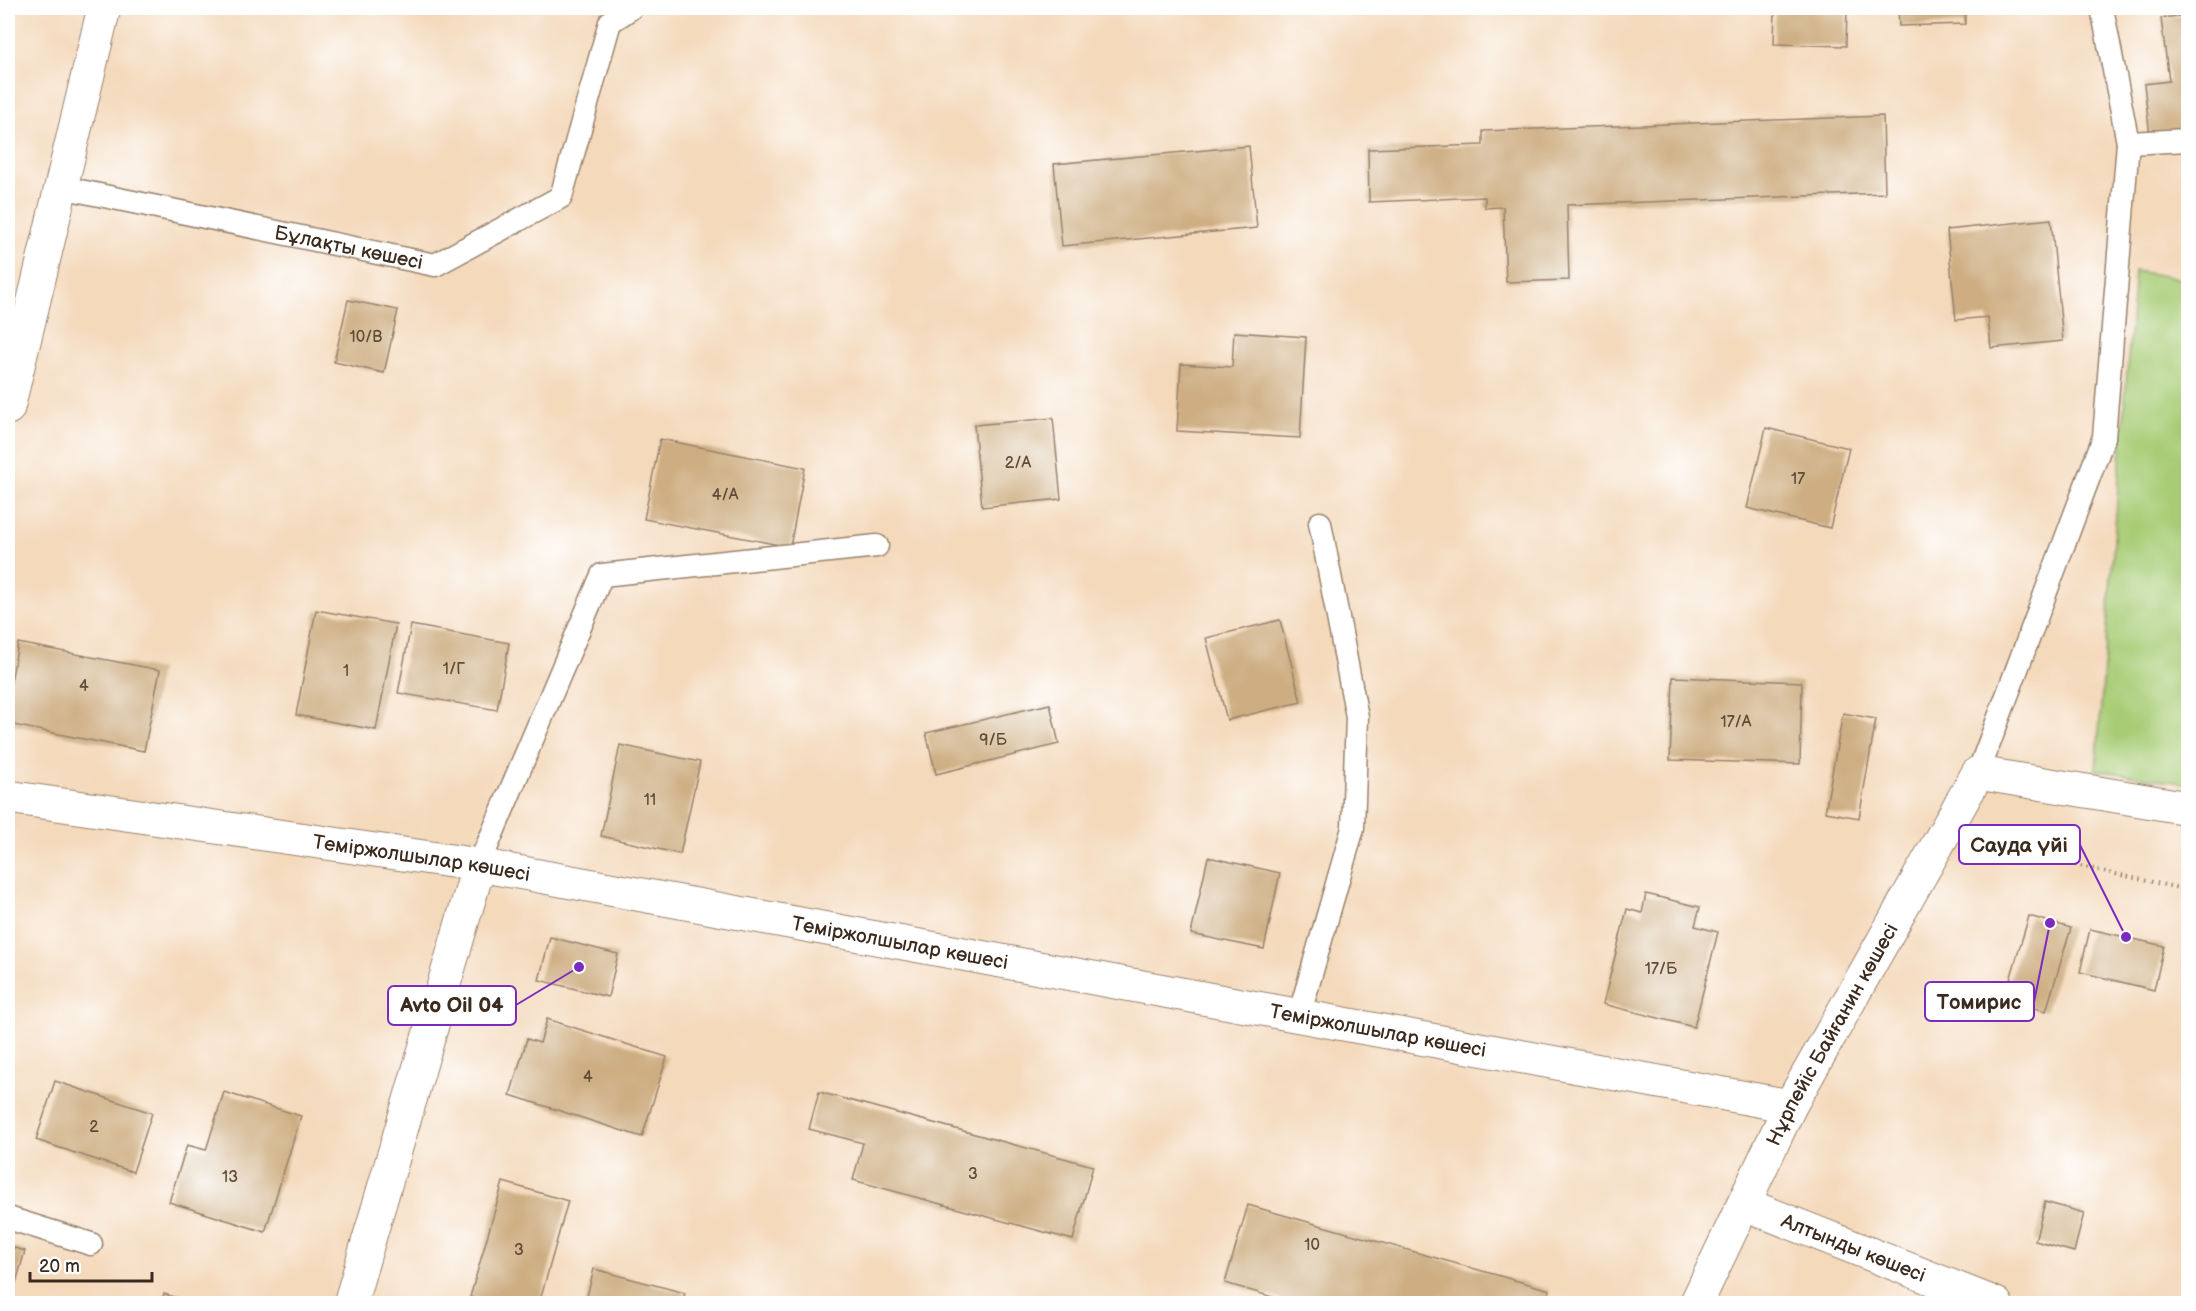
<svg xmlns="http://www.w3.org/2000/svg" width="2196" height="1311" font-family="'Balsamiq Sans',sans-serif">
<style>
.green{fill:#a7cc75;stroke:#717b4a;stroke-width:1.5}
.building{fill:#cdad81}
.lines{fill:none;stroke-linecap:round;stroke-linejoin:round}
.service-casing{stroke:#98826c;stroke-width:25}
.minor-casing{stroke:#98826c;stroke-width:35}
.tertiary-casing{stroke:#98826c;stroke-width:35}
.path{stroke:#98826c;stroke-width:4;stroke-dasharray:1.5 4.5;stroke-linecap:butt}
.service{stroke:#fff;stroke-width:22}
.minor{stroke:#fff;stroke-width:33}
.tertiary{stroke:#fff;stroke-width:33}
.labels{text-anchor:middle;stroke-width:5;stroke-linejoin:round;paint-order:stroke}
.number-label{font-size:16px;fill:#604b37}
.street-label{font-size:20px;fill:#3b2a1e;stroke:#fff}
.leader{fill:none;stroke:#7b2cbf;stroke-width:2}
.callout-dot{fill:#7b2cbf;stroke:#fff;stroke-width:2}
.callout{fill:#fff;stroke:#7b2cbf;stroke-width:2}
.callout-label{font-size:21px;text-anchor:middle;font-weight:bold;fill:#3b2a1e}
</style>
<rect width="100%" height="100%" fill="#fff"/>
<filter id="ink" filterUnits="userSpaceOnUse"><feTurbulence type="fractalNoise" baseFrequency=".0167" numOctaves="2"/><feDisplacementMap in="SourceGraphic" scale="12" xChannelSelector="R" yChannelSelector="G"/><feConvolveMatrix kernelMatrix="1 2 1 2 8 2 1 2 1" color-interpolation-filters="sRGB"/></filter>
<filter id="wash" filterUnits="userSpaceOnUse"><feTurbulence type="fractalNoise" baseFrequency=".008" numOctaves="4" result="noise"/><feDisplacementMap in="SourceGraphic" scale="24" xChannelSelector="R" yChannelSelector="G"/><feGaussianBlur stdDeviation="1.35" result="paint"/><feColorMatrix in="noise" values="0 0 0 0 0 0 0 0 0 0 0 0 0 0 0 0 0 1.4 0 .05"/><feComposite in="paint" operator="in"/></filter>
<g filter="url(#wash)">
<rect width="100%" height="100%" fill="#f4d9bb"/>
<path class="green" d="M2135,271l53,9v504l-92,-14z"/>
<g id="blocks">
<g class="building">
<path d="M1775,8h72l-1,38 -72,-2z"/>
<path d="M1898,8h67v16l-66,2z"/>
<path d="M2188,15v116l-38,5 -6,-52 25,-3 -8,-63z"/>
<path d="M1883,116l2,77 -318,12 2,75 -63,2 -3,-75 -18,1v-11l-116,5 -1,-53 115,-4v-14z"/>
<path d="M1249,146l8,82 -195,18 -8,-82z"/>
<path d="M2051,219l12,122 -72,7 -3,-31 -32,3 -9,-90z"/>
<path d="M348,300l50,10 -14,63 -50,-11z"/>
<path d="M1234,332l72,5 -6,101 -123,-7 4,-67 51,3z"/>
<path d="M1053,418l8,81 -79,8 -8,-82z"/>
<path d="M1766,428l83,20 -19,80 -83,-20z"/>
<path d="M660,439l145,29 -15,79 -146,-28z"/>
<path d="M316,610l80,14 -20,106 -80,-15z"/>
<path d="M1280,620l21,82 -74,18 -21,-82z"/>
<path d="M411,625l98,18 -12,67 -99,-17z"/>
<path d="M18,643l142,27 -16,81 -136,-27v-25z"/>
<path d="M1673,677l129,5 -2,82 -130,-4z"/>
<path d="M1050,704l9,40 -123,30 -10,-41z"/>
<path d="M1843,713l33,6 -17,99 -34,-6z"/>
<path d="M620,745l80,17 -20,92 -79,-18z"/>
<path d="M1208,857l72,16 -16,76 -73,-15z"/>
<path d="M1646,894l54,13 -5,19 23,6 -24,95 -91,-23 24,-95 15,4z"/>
<path d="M2029,916l42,12 -25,83 -42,-11z"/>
<path d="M2090,929l74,17 -10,44 -74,-18z"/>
<path d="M550,937l68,17 -10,43 -69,-17z"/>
<path d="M547,1019l120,38 -25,80 -132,-42 17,-56 13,4z"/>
<path d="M55,1081l97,32 -19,59 -97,-32z"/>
<path d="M224,1092l77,24 -36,116 -96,-30 18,-57 19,5z"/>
<path d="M819,1092l274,74 -20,74 -220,-60 10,-37 -54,-14z"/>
<path d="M503,1182l65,19 -29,103h-46l-23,-7z"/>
<path d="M2045,1202l39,11 -10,39 -39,-11z"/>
<path d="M1248,1205l302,85 -4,14h-250l-71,-21z"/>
<path d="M8,1246l17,5 -15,53h-2z"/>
<path d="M594,1269l91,24 -3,11h-97z"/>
<path d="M164,1294l32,9 -1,1h-34z"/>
</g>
</g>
</g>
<g filter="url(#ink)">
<use href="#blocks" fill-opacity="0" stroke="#98826c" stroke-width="1.5"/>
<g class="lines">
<g class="service-casing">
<g id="service">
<path d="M2128,143l60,-3"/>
<path id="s1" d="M61,187l374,78 126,-68 49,-175 21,-14"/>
<path d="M1978,773l126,-336 24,-294 -26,-135"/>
<path d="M479,865l123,-290 275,-29"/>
<path d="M1299,1016l54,-188 4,-111 -37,-194"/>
<path d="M8,1218l83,26"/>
</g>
</g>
<g class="minor-casing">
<g id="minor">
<path d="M8,408l96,-400"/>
<path id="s2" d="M8,797l471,68 1311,241"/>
<path id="s3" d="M1744,1204l252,100"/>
<path d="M350,1304l129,-439"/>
</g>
</g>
<g class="tertiary-casing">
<g id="tertiary">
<path id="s4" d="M1696,1304l94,-198 188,-333 210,35"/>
</g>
</g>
<path class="path" d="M1981,844l207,46"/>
<use href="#service" class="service"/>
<use href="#minor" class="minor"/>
<use href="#tertiary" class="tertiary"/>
</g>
</g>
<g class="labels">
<g class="number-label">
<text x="366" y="342">10/В</text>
<text x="1018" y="468">2/А</text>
<text x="1798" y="484">17</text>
<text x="725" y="500">4/А</text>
<text x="454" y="674">1/Г</text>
<text x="346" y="676">1</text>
<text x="84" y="691">4</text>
<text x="1736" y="727">17/А</text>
<text x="993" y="745">9/Б</text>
<text x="650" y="805">11</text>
<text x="1661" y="974">17/Б</text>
<text x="588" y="1082">4</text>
<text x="94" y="1132">2</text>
<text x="973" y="1179">3</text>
<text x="230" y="1182">13</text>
<text x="1312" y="1250">10</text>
<text x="519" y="1255">3</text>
</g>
<g class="street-label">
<text dy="7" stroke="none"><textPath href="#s1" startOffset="294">Бұлақты көшесі</textPath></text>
<text dy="7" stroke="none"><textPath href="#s2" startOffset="418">Теміржолшылар көшесі</textPath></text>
<text dy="7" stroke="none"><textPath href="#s2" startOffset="904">Теміржолшылар көшесі</textPath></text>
<text dy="7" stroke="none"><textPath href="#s2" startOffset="1390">Теміржолшылар көшесі</textPath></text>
<text dy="7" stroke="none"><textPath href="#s4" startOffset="302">Нұрпейіс Байғанин көшесі</textPath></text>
<text dy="7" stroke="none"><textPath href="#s3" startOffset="118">Алтынды көшесі</textPath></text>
</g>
</g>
<path class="leader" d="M2126 937L2080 845M2050 923L2034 1002M579 967L516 1005"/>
<g class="callout-dot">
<circle cx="2126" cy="937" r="6"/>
<circle cx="2050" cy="923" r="6"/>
<circle cx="579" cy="967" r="6"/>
</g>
<g class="callout">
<rect x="1959" y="825" width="121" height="39" rx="6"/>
<rect x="1925" y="982" width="109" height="39" rx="6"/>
<rect x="388" y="986" width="128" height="39" rx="6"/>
</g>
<g class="callout-label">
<text x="2019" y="852">Сауда үйі</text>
<text x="1979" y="1009">Томирис</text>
<text x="452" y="1012">Avto Oil 04</text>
</g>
<rect width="2196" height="1311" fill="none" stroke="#fff" stroke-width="30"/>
<path d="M30 1272v9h122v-9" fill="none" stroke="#3b2a1e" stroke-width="3"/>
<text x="39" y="1272" font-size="18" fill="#3b2a1e" stroke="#ffffff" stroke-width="4.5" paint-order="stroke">20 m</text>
</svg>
